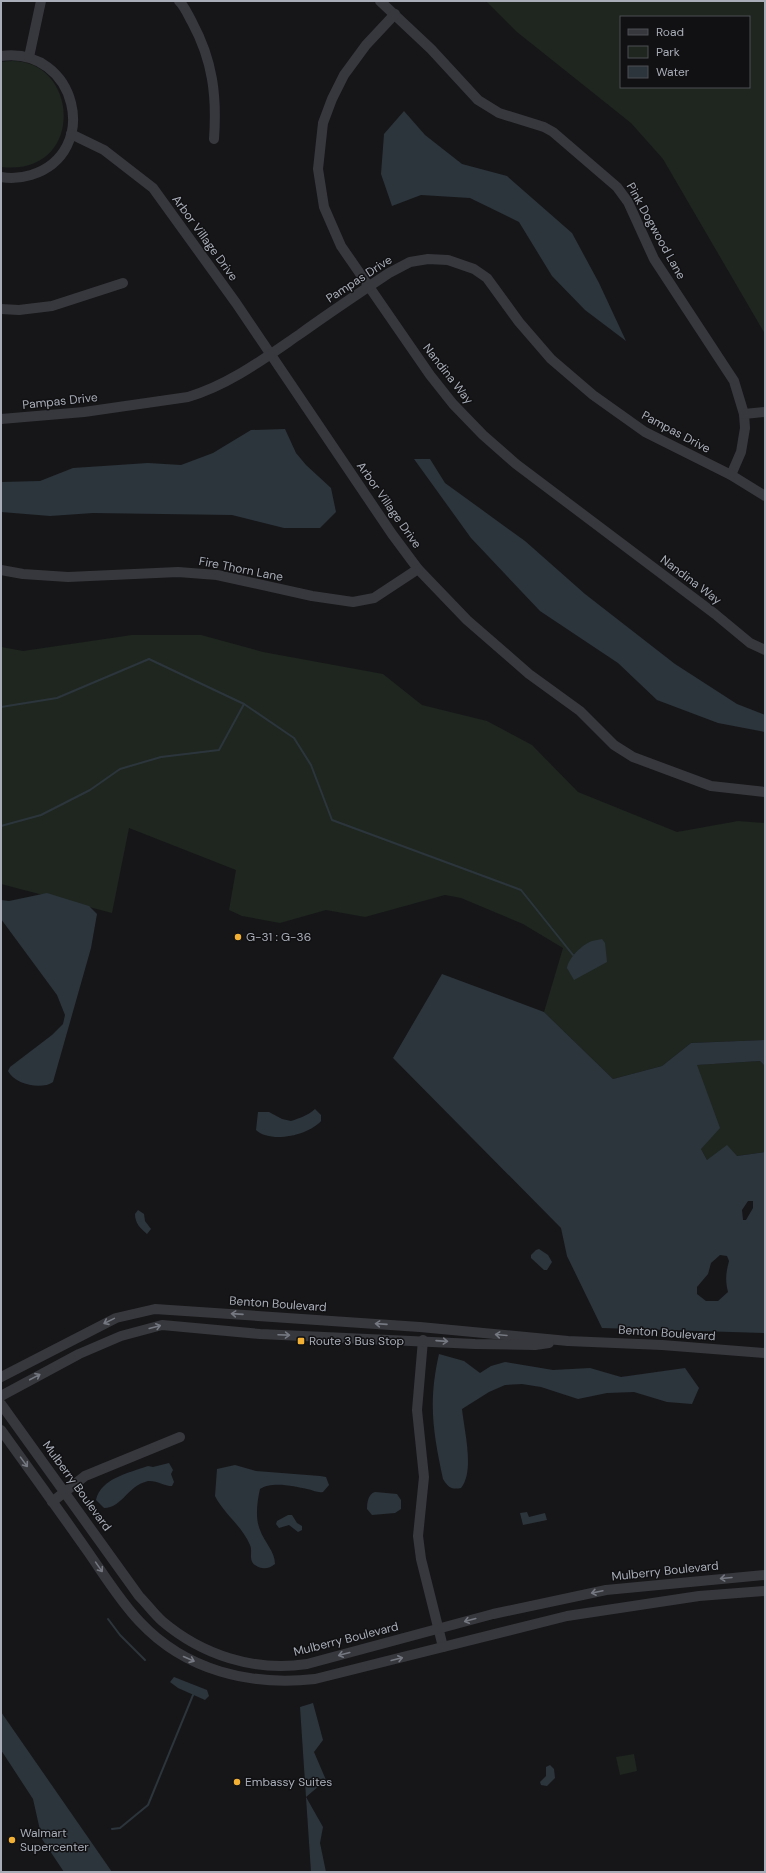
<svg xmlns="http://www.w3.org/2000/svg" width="766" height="1873" font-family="'DM Sans',sans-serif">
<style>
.green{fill:#1e261f;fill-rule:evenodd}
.water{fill:#2c353c;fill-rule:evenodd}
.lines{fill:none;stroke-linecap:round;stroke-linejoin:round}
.stream{stroke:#2c353c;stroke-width:2}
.minor{stroke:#37383d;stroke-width:10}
.oneway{stroke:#757881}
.poi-dot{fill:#f2b134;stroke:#111113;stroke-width:1.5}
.labels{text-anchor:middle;stroke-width:3;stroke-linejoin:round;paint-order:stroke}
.street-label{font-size:12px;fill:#a8adb8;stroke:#111113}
.poi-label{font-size:12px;fill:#a8adb8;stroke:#111113;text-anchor:start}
</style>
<rect width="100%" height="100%" fill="#161618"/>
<g class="green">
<path d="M486,1h279v333l-102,-175 -32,-36 -114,-91zM621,17h128v70h-128z"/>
<path d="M1,62c78,-14 89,115 0,105z"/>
<path d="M132,635h69l62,17 120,22 39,31 65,16 45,24 46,47 99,40 61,-11 27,2v217l-74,3 -29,23 -49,13 -69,-67 19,-64 -40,-24 -62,-26 -16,-3 -80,22 -39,-7 -46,13 -38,-7 -13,-6 7,-40 -107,-42 -17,85 -111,-29v-237l22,4z"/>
<path d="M760,1061l5,5v86l-58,8 -6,-11 -4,-84z"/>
<path d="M634,1754l3,17 -17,4 -4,-18z"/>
</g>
<g class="water">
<path d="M404,111l21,24 37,29 45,12 65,57 27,50 27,58 -41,-31 -33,-34 -33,-54 -49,-24 -49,-3 -29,11 -11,-32 3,-40z"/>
<path d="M285,429l11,24 10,12 25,23 5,24 -16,16h-36l-52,-13 -139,-2 -43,3 -49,-4v-30l39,-1 33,-13 75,-5 33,2 32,-12 38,-23z"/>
<path d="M414,459h16l15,24 80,58 60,53 90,70 62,40 28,11v17l-47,-9 -61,-23 -39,-37 -78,-52 -69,-73z"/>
<path d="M47,893l42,13 8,8 -6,34 -38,134c-11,8 -38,3 -45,-11l2,-4 42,-32 11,-11 2,-9 -8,-20 -56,-76v-19l8,1z"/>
<path d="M602,939l3,4 2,19 -33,18 -7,-12c2,-11 15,-23 25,-27 3,-1 7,-1 10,-2z"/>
<path d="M442,974l102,38 69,67 49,-13 29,-23 74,-3v26l-5,-5 -63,4 23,63 -19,21 6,11 20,-15 10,11 28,-4v181l-163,-5 -35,-72 -6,-28 -168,-170zM748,1201h5v7l-7,12h-3l-1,-10zM720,1255l7,1 2,5c-3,11 -4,19 -1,31l-10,9h-12l-9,-7v-7l11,-13 3,-11z"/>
<path d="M315,1109l6,6v6c-12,14 -50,23 -65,9l2,-18h11l13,7 9,2c9,-3 16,-5 24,-12z"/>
<path d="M138,1210l6,4 1,7 6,8 -4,5c-7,-6 -12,-11 -12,-20z"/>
<path d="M539,1249l9,6 4,7 -5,8h-3l-13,-12v-3l5,-5z"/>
<path d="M439,1354l25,7 16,12 11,-7 14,-4 48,8 37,-2 31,9 64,-9 14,20 -7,16 -25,-2 -33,-10 -27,1 -29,6 -37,-12 -19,-3 -17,1 -16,7 -27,17c2,21 13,62 -1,79 -10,2 -13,-1 -18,-9 -10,-47 -15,-77 -4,-125z"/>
<path d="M169,1463l4,7 -2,4 3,8 -2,4c-8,0 -16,-6 -24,-5 -21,5 -26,27 -44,27l-8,-8c5,-22 33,-27 52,-34l5,1z"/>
<path d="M235,1465l21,6 64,5 6,1 3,8 -6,7c-6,1 -10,-2 -16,-3 -12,-3 -36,-8 -47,0 -3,13 -5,29 0,41 4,12 15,21 15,34 -6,5 -13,6 -20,1 -7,-5 -2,-14 -5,-20 -8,-19 -26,-31 -35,-49l2,-27z"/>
<path d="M375,1492l22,2 4,6v9l-6,4 -23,2 -5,-6c0,-6 1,-15 8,-17z"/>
<path d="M527,1512l2,5 16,-4 2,7 -24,5 -3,-12z"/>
<path d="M288,1515h4l5,8 5,3v4l-4,2 -9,-7 -10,3 -3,-4 1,-3z"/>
<path d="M174,1677l33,13 2,6 -4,4 -27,-12 -8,-6z"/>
<path d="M313,1703l10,37 -9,12 12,28 -20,17 17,30 -3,16 6,29h-15l-11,-165z"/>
<path d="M1,1712l111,160h-48l-22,-33 -9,-40 -32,-49z"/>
<path d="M550,1765l4,4 1,9 -8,8 -6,-1 -1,-3 6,-6v-9z"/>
</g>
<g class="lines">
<g class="stream">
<path d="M244,704l50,34 17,27 21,55 189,70 52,65"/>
<path d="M1,707l56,-9 92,-39 95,45 -25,46 -58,7 -41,12 -30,21 -49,25 -40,11"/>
<path d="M108,1619l12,16 25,25"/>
<path d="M112,1829l8,-1 28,-23 45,-110"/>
</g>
<g class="minor">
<path d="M179,1c6,6 9,14 13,21 21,39 25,74 22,117"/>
<path d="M380,1l51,48 47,51 21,13 45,14 9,5 64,55 11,15 26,57 80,122 10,33 1,14 -4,24 -10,23"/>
<path d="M395,14l-29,31 -22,30 -12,24 -9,24 -5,46 6,38 17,39 89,129 23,29 30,31 33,29 199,150 35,29 15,7"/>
<path d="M1,56c76,-10 101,97 30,119 -10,3 -20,4 -30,2"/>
<path d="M29,57l12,-56"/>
<path d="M71,134l33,16 49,38 83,115 156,231 26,35 49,51 62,54 51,37 34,34 19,12 78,29 54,6"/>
<path d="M1,309l18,1 33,-4 71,-23"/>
<path d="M744,414l21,-2"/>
<path d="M1,419l83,-7 104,-15c41,-12 77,-39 112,-63 29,-21 59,-41 89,-61l21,-11 18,-3 20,1 26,9 13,9 32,44 32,37 42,36 52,37 86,43 34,21"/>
<path d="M1,570l22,4 45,3 110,-5 39,3 95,21 41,6 21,-4 44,-29"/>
<path d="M423,1340l-6,70 7,67 -6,59 3,23 22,88"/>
<path d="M1,1377l115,-59 39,-9 265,18 148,14 94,4 103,8"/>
<path d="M1,1396l78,-42 42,-18 41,-11 98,9 215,10 60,1 14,-2"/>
<path d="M1,1404l138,192c8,8 15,18 23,25 40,34 92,51 145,43l186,-50 113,-24 159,-15"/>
<path d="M1,1430c28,39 57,79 85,119 17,24 33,51 54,73 46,49 110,64 175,57l252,-63 132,-20 66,-5"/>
<path d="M52,1502l33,-26 95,-39"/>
</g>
</g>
<defs><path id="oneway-shaft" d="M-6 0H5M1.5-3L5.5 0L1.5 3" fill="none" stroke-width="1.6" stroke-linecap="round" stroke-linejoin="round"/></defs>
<g class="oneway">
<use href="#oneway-shaft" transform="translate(237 1314) rotate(-176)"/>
<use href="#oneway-shaft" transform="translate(109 1321) rotate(154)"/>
<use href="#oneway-shaft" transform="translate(381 1324) rotate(-176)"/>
<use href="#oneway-shaft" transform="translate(155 1327) rotate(-15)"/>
<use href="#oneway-shaft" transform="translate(284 1335) rotate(2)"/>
<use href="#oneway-shaft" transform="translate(501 1335) rotate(-175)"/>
<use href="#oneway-shaft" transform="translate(442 1341) rotate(4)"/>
<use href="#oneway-shaft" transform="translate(35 1377) rotate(-28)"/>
<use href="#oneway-shaft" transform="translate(24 1462) rotate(54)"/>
<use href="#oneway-shaft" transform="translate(99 1567) rotate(55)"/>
<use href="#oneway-shaft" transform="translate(726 1578) rotate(175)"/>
<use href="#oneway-shaft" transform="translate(597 1592) rotate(168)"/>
<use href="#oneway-shaft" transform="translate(470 1620) rotate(165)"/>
<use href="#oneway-shaft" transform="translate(344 1654) rotate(165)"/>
<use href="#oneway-shaft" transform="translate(189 1659) rotate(24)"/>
<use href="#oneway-shaft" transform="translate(397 1659) rotate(-14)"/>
</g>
<g class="poi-dot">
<circle cx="238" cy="937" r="4"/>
<rect x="297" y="1337" width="8" height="8" rx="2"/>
<circle cx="237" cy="1782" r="4"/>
<circle cx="12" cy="1840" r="4"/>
</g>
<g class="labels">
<g class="street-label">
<text transform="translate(656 231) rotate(61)" y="4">Pink Dogwood Lane</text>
<text transform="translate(205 238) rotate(54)" y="4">Arbor Village Drive</text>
<text transform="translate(359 279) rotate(-33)" y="4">Pampas Drive</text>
<text transform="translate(448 374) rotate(52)" y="4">Nandina Way</text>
<text transform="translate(60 401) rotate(-6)" y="4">Pampas Drive</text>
<text transform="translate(676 432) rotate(28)" y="4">Pampas Drive</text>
<text transform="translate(389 505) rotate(55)" y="4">Arbor Village Drive</text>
<text transform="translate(241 569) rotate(11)" y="4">Fire Thorn Lane</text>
<text transform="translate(691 580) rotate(37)" y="4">Nandina Way</text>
<text transform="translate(278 1304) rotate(4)" y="4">Benton Boulevard</text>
<text transform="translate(667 1333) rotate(4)" y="4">Benton Boulevard</text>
<text transform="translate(77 1486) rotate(54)" y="4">Mulberry Boulevard</text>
<text transform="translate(665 1571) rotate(-6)" y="4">Mulberry Boulevard</text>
<text transform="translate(346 1639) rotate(-14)" y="4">Mulberry Boulevard</text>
</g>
<g class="poi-label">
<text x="246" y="941">G-31 : G-36</text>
<text x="309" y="1345">Route 3 Bus Stop</text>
<text x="245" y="1786">Embassy Suites</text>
<text x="20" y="1837">Walmart<tspan x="20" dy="14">Supercenter</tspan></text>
</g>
</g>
<rect width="766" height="1873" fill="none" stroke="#a8adb8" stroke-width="4"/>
<rect x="620" y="16" width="130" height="72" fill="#111113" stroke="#4d4f55"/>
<rect x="628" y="29" width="20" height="6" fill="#37383d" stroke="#4d4f55"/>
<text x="656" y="36" font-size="12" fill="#a8adb8">Road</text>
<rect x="628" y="46" width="20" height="12" fill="#1e261f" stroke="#4d4f55"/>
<text x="656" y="56" font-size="12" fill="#a8adb8">Park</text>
<rect x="628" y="66" width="20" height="12" fill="#2c353c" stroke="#4d4f55"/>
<text x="656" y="76" font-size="12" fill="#a8adb8">Water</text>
</svg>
